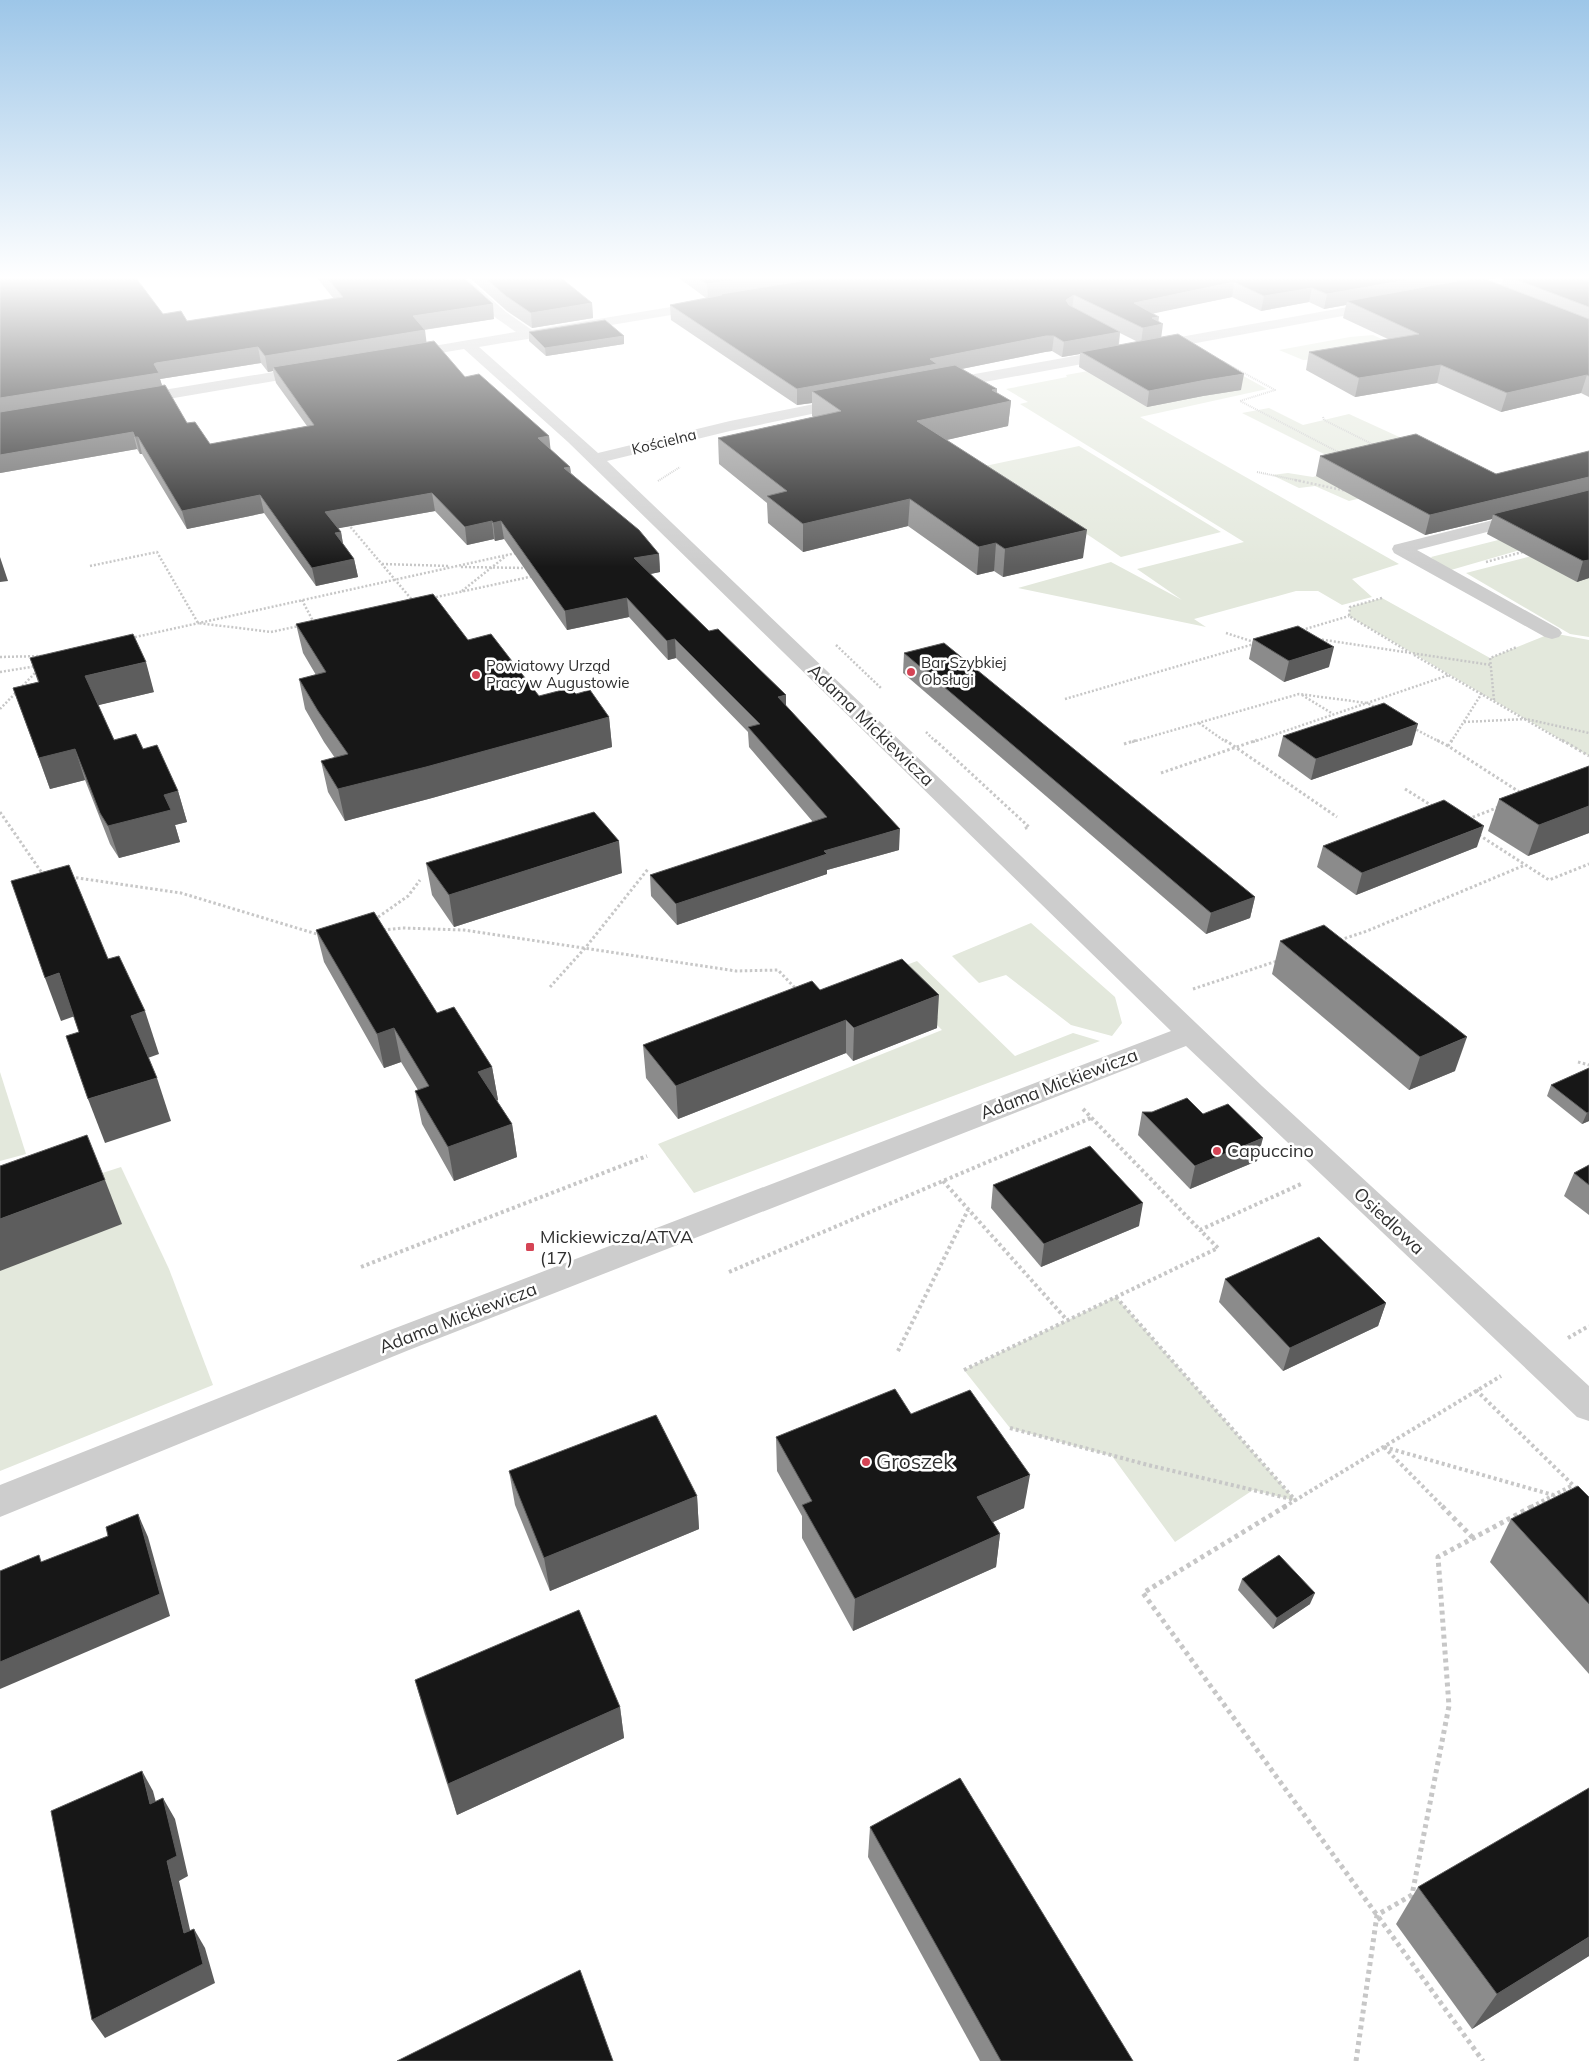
<svg xmlns="http://www.w3.org/2000/svg" width="1589" height="2061" font-family="Mulish,sans-serif">
<style>
.green{fill:#e3e8dc}
.lines{fill:none;stroke-linecap:round;stroke-linejoin:round}
.path-far4{stroke:#c7c7c7;stroke-width:2;stroke-dasharray:1 1;stroke-linecap:butt}
.path-far3{stroke:#c7c7c7;stroke-width:2.5;stroke-dasharray:2 2;stroke-linecap:butt}
.path-far2{stroke:#c7c7c7;stroke-width:3;stroke-dasharray:2.5 2.5;stroke-linecap:butt}
.path-far1{stroke:#c7c7c7;stroke-width:4;stroke-dasharray:3 3;stroke-linecap:butt}
.path{stroke:#c7c7c7;stroke-width:5;stroke-dasharray:4 4;stroke-linecap:butt}
.minor{fill:#cdcdcd;fill-rule:evenodd}
.wall{fill:#8b8b8b;fill-rule:evenodd}
.shaded-wall{fill:#5d5d5d}
.building{fill:#171717;stroke:#5d5d5d}
.poi-dot{fill:#d54455;stroke:#fff;stroke-width:2}
.labels{text-anchor:middle;stroke-width:5;stroke-linejoin:round;paint-order:stroke}
.far-street-label{font-size:15px;fill:#303030;stroke:#fff}
.far-poi-label{font-size:15px;fill:#303030;stroke:#fff;text-anchor:start}
.street-label{font-size:18px;fill:#303030;stroke:#fff}
.poi-label{font-size:18px;fill:#303030;stroke:#fff;text-anchor:start}
.near-poi-label{font-size:21px;fill:#303030;stroke:#fff;text-anchor:start}
</style>
<rect width="100%" height="100%" fill="#fff"/>
<g class="green">
<path d="M1373,335l41,19 -111,6 -24,-10 71,-13z"/>
<path d="M1198,351l69,38 -127,28 259,147 -47,15 20,18 -30,8 -24,-14h-22l-102,28 12,8 -188,-39 93,-26 71,38 -45,-31 107,-27 -224,-138 8,-2 -22,-13 61,-12 -1,-2z"/>
<path d="M1269,408l34,17 46,-11 70,32 -75,18 -102,-51z"/>
<path d="M1079,446l142,86 -100,25 -136,-91z"/>
<path d="M1334,471l31,26 -16,4 -34,-15 -16,2 -27,-13 16,-2 25,4z"/>
<path d="M1589,517v13l-145,42 -13,-15z"/>
<path d="M1589,541v96l-19,-3 -104,-61z"/>
<path d="M1382,598l108,60 62,-25 37,7v116l-240,-140 1,-9z"/>
<path d="M1031,923l84,74 7,26 -10,13 -41,-11 -65,-50 -27,8 -27,-27z"/>
<path d="M917,961l98,95 58,-23 27,8 -406,152 -36,-49 284,-114 -45,-45 -39,-2z"/>
<path d="M0,1072l26,82 -26,7z"/>
<path d="M121,1167l48,102 44,116 -213,86v-265z"/>
<path d="M1116,1297l180,204 -43,-11 -78,52 -63,-86 -102,-28 -46,-58z"/>
</g>
<g class="lines">
<g class="path-far4">
<path d="M1222,361l53,29 -35,11 100,52"/>
<path d="M1323,417l1,3 50,25"/>
<path d="M1257,472l44,9"/>
<path d="M658,481l22,-14"/>
</g>
<g class="path-far3">
<path d="M1295,480l52,11"/>
<path d="M348,524l65,77"/>
<path d="M1486,562l40,-11"/>
<path d="M382,564l68,2"/>
<path d="M90,566l67,-14 41,71 73,9 28,-6"/>
<path d="M461,567l66,1"/>
<path d="M462,591l44,-35"/>
<path d="M432,598l102,-22"/>
<path d="M1382,598l-32,9 -1,9 60,36"/>
<path d="M302,600l12,23"/>
<path d="M1302,630l47,-14"/>
<path d="M1226,633l31,10"/>
<path d="M131,638l385,-85"/>
<path d="M1318,639l173,26"/>
<path d="M836,645l46,44"/>
<path d="M1414,655l150,87"/>
<path d="M0,657l42,-1"/>
<path d="M0,672l37,-6"/>
<path d="M1302,695l31,19"/>
<path d="M1065,699l189,-55"/>
<path d="M1494,700l-4,-42 27,-11"/>
<path d="M0,709l38,-39"/>
<path d="M1464,722l62,-3 63,14"/>
<path d="M1199,723l27,19"/>
<path d="M1413,728l27,14"/>
<path d="M926,732l10,10"/>
<path d="M1132,742l167,-48 68,9 10,5"/>
<path d="M1253,742l196,-67"/>
<path d="M1451,742l31,-49"/>
</g>
<g class="path-far2">
<path d="M935,740l94,87 -6,2"/>
<path d="M1225,740l112,77"/>
<path d="M1437,740l11,6"/>
<path d="M1452,740l-4,6 73,47"/>
<path d="M1562,740l27,16"/>
<path d="M1124,744l13,-4"/>
<path d="M1161,773l96,-33"/>
<path d="M1405,789l29,18"/>
<path d="M0,812l42,61h3"/>
<path d="M1468,819l31,-12"/>
<path d="M1479,835l70,45 40,-16"/>
<path d="M71,877l110,16 139,42"/>
<path d="M374,920l34,-24 12,-16"/>
<path d="M383,930l19,-2 62,2 272,41 42,-1 19,20"/>
<path d="M1340,940l27,-9 158,-66"/>
<path d="M550,987l36,-40 62,-78"/>
<path d="M1193,989l84,-28"/>
<path d="M1578,1062l11,3"/>
</g>
<g class="path-far1">
<path d="M1083,1109l117,121 101,-46"/>
<path d="M943,1181l124,139"/>
<path d="M361,1267l286,-111"/>
<path d="M729,1272l362,-154"/>
<path d="M1116,1297l180,204"/>
<path d="M1568,1338l21,-12"/>
<path d="M898,1351l70,-141"/>
<path d="M964,1370l254,-122 -18,-18"/>
<path d="M1476,1390l102,100"/>
<path d="M1010,1428l138,37 147,35"/>
<path d="M1384,1447l169,48"/>
<path d="M1384,1447l59,60"/>
<path d="M1284,1507l217,-131"/>
<path d="M1531,1507l42,-22"/>
</g>
<g class="path">
<path d="M1286,1506l-143,87 340,468"/>
<path d="M1442,1506l31,32"/>
<path d="M1356,2061l21,-146 35,-20 37,-189 -11,-149 95,-51"/>
</g>
<g class="minor">
<path d="M453,278h14l39,34 26,18 175,-29 5,1 2,3 -7,4 -228,38 119,106 132,-32 119,-24 6,2 2,3 -2,3 -125,26 -123,30 655,625 327,300v35l-12,-4 -391,-371 -777,304 -409,167v-32l385,-153 786,-301 -603,-589 -104,-93 -60,10 -5,-1 -2,-3 2,-3 5,-1 112,-19 -20,-14z"/>
<path d="M1505,278h31l-6,4 -70,12 -7,-4 7,-4z"/>
<path d="M1381,301l7,4 -2,3 -445,82 -5,-2 -3,-3 3,-3 5,-2z"/>
<path d="M310,366l5,2 3,3 -3,3 -182,31 -6,-2 -2,-3 2,-3 6,-2z"/>
<path d="M1589,496v10l-172,44 142,79 3,4 -3,4 -7,2 -7,-2 -151,-84 -2,-4 2,-4z"/>
</g>
</g>
<g class="wall">
<path d="M0,278l163,36 24,7 147,-22 -17,-21h147l30,41 -70,11 2,12 39,35 84,59 1,13 20,18 1,6 88,81 1,18 -10,2 136,132 113,144 -72,20v4l-150,51 -26,-29 -1,-21 163,-53 -64,-75 -1,-15 -72,-74 -8,2 -39,-43 -62,13 -63,-91 -9,2 -1,-2 -27,6 -32,-34 -97,17 3,4 2,12 11,15 4,18 -42,9 -52,-73 -77,16 -45,-75h-2l-3,-5 -137,24zM261,363l7,9 5,-1 3,12 31,43 -97,18 -23,-21 -25,-38 -2,-6z"/>
<path d="M470,278h91l31,25 1,15 -61,10 -25,-17z"/>
<path d="M679,278h816l-8,2 14,5 2,-7h86v119l-8,-4 -80,19 -64,-29 -82,14 -49,-27 3,-18 79,-13 -45,-21 3,-13 -22,4 -15,-7 -48,9 -29,-14 -79,16 5,8 3,17 80,52 -38,6 -56,11 -68,-40 1,-13 -18,3 -10,-6 -7,1 -84,17 36,20v4l14,8 -3,25 -62,14 137,118 -80,19 -9,-6 -17,4 -69,-49 -105,26 -35,-29 -1,-20 -48,-39 -1,-26 95,-21 -1,-1v-13l-15,2 -126,-85 -1,-15 36,-7zM1120,333l18,9 -19,3z"/>
<path d="M529,332l95,4v8l-78,12 -17,-15z"/>
<path d="M1589,451v127l-12,4 -90,-48 5,-15 -67,16 -109,-59 4,-20 176,18z"/>
<path d="M296,624l172,16 71,56 37,-2 33,23 3,30 -180,51 -87,23 -17,-29 -7,-31 14,-3 -11,-16 -19,-33 -6,-30 17,-4 -13,-22z"/>
<path d="M1253,639l76,28 -45,15 -35,-23z"/>
<path d="M904,653l351,244 -5,21 -44,16 -303,-261z"/>
<path d="M30,658l124,34 -56,13 16,35 29,9 35,42 9,31 -12,3 5,17 -61,16 -9,-14 -25,-64 -35,9 -37,-101 25,-6z"/>
<path d="M1283,736l129,9 -101,35 -33,-24z"/>
<path d="M1589,766v67l-61,23 -40,-25 11,-32z"/>
<path d="M1323,846l154,1 -121,48 -39,-28z"/>
<path d="M426,863l196,10 -168,54 -22,-32z"/>
<path d="M316,930l121,83 55,54 6,33 -1,1 15,23 5,33 -63,24 -32,-57 -7,-33 3,-1 -17,-28 -17,6 -60,-106z"/>
<path d="M1280,941l175,130 -46,19 -137,-116z"/>
<path d="M820,990l117,38 -84,33 -7,-8 -168,66 -32,-41 -3,-33z"/>
<path d="M1589,1068v53l-7,3 -35,-28 4,-11z"/>
<path d="M1142,1112l61,2 54,47 -67,28 -52,-54z"/>
<path d="M1589,1165v50l-25,-19 10,-23z"/>
<path d="M993,1185l146,41 -98,41 -50,-59z"/>
<path d="M1225,1279l161,24 -8,23 -95,45 -64,-69z"/>
<path d="M911,1414l113,94 -31,14 7,12 -4,33 -143,64 -51,-93v-22l-25,-45 -1,-34z"/>
<path d="M509,1471l188,25 2,33 -149,62 -35,-86z"/>
<path d="M1589,1497v177l-99,-112 21,-43z"/>
<path d="M1242,1579l68,25 -37,25 -35,-39z"/>
<path d="M415,1680l205,27 4,31 -167,77 -33,-103z"/>
<path d="M870,1827l263,234h-153l-112,-204z"/>
<path d="M1418,1887l171,69 -117,73 -76,-105z"/>
</g>
<g class="shaded-wall">
<path d="M746,278h89l-113,17 -1,-1v3l-13,2 -1,-15z"/>
<path d="M1418,278h77l-142,26 -6,-3 -1,4 -22,4 3,-15z"/>
<path d="M1234,282l-2,15 -100,21 2,-15z"/>
<path d="M1312,288l-3,14 -48,9 3,-15z"/>
<path d="M1074,295l-2,14 -6,-9z"/>
<path d="M592,303l1,15 -61,10 -1,-15z"/>
<path d="M493,304l1,15 -79,12 -2,-15z"/>
<path d="M1159,317l-1,8 5,-1 -2,15 -20,4 2,-15 9,-10z"/>
<path d="M425,330l2,16 -154,21v4l-5,1 -3,-16z"/>
<path d="M1120,332l-2,15 -37,5 -1,2 -18,3 2,-15z"/>
<path d="M624,336v8l-78,12 -1,-8z"/>
<path d="M1046,336h8l-2,15 -7,1 -108,22 -125,17v12l-15,2v-16l133,-30z"/>
<path d="M258,347l3,16 -101,16 3,10 -163,27v-18l156,-35z"/>
<path d="M1441,365l-4,18 -82,14 4,-19z"/>
<path d="M1244,374l-3,16 -38,6 -56,11 2,-16 57,-11z"/>
<path d="M1587,375l-6,18 -80,19 6,-19z"/>
<path d="M997,389l-1,15 15,-3 -3,25 -92,21 1,-26 75,-31z"/>
<path d="M133,432l4,17 -137,24v-18z"/>
<path d="M549,436l2,17 -13,-15z"/>
<path d="M135,437h3l4,17h-2z"/>
<path d="M570,467l2,17 -8,-16z"/>
<path d="M1589,477v18l-96,19 -1,5 -67,16 5,-20z"/>
<path d="M432,493l3,18 -106,19 -4,-18z"/>
<path d="M260,495l4,18 -77,16 -5,-18z"/>
<path d="M910,499l-2,27 -105,26v-28z"/>
<path d="M492,521l2,18 -27,6 -2,-18z"/>
<path d="M501,521l3,18 -9,2 -2,-18z"/>
<path d="M1087,530l-4,28 -80,19 2,-28z"/>
<path d="M341,532l3,18 -9,-17z"/>
<path d="M996,543l-2,28 -17,4 2,-28z"/>
<path d="M659,554l1,18 -24,5 -2,-19z"/>
<path d="M0,557l8,24 -8,1z"/>
<path d="M354,559l4,18 -42,9 -4,-18z"/>
<path d="M1589,560v18l-12,4 6,-21z"/>
<path d="M627,598l2,19 -62,13 -2,-19z"/>
<path d="M675,639l1,19 -8,2 -1,-19z"/>
<path d="M1334,647l-5,20 -45,15 5,-21z"/>
<path d="M146,662l8,30 -59,14 -10,-30z"/>
<path d="M786,695v20l-8,-18z"/>
<path d="M609,717l3,30 -180,51 -87,23 -7,-32z"/>
<path d="M1418,724l-6,21 -101,35 5,-21z"/>
<path d="M75,749l10,31 -35,9 -11,-31z"/>
<path d="M178,791l9,31 -12,3 5,17 -61,16 -11,-32 56,-31z"/>
<path d="M1589,806v27l-61,23 11,-31z"/>
<path d="M1484,826l-7,21 -121,48 6,-22z"/>
<path d="M900,829l-1,21 -72,20v4l-150,51 -1,-21 148,-53z"/>
<path d="M619,841l3,32 -168,54 -5,-32z"/>
<path d="M1255,897l-5,21 -44,16 5,-21z"/>
<path d="M59,973l16,43 -14,5 -16,-43z"/>
<path d="M939,995l-2,33 -84,33 1,-33z"/>
<path d="M145,1011l14,43 -14,5 -14,-43z"/>
<path d="M846,1020v33l-168,66 -2,-33z"/>
<path d="M394,1028l7,34 -17,6 -7,-34z"/>
<path d="M1467,1037l-12,34 -46,19 11,-33z"/>
<path d="M492,1067l6,33 -14,5 -6,-33z"/>
<path d="M157,1078l14,43 -66,22 -17,-44z"/>
<path d="M1589,1112v9l-7,3 5,-11z"/>
<path d="M512,1124l5,33 -63,24 -6,-34z"/>
<path d="M1263,1138l-6,23 -67,28 5,-23z"/>
<path d="M105,1180l17,44 -122,47v-52z"/>
<path d="M1143,1203l-4,23 -98,41 3,-23z"/>
<path d="M1386,1303l-8,23 -95,45 7,-23z"/>
<path d="M1030,1475l-6,33 -51,23 4,-34z"/>
<path d="M697,1496l2,33 -149,62 -6,-33z"/>
<path d="M138,1514l10,23 22,79 -170,73v-27z"/>
<path d="M1000,1534l-4,33 -143,64 2,-32z"/>
<path d="M1315,1593l-5,11 -37,25 4,-11z"/>
<path d="M620,1707l4,31 -167,77 -9,-31z"/>
<path d="M142,1771l11,20 9,34 -12,-21z"/>
<path d="M163,1798l12,21 13,57 -9,5 16,71 -11,-19 -17,-72z"/>
<path d="M194,1929l11,19 10,35 -110,55 -13,-18z"/>
<path d="M1589,1937v19l-117,73 25,-35z"/>
</g>
<g class="building">
<path d="M0,278h136l27,36 18,-3 6,10 156,-24 -16,-19h137l29,26 -80,12 12,14 -160,26 -7,-9 -102,16 -2,1 5,9 -159,25z"/>
<path d="M485,278h76l31,25 -61,10 -25,-17z"/>
<path d="M698,278h48l-39,6z"/>
<path d="M820,278h598l-91,16 -15,-6 -48,8 -30,-14 -100,21 25,14 -7,1 11,6 -20,4 -69,-33 -8,5 3,5 51,27 -56,10 -10,-6h-8l-116,23 7,5 -140,25 -127,-84 52,-10 -1,-1z"/>
<path d="M1474,278h9l106,41v57l-2,-1 -80,18 -66,-28 -82,13 -50,-26 110,-18 -72,-33z"/>
<path d="M1512,278h76l-4,1 5,2v26z"/>
<path d="M605,320l19,16 -79,12 -16,-16z"/>
<path d="M1178,334l66,40 -38,6 -57,11 -68,-39z"/>
<path d="M434,341l31,36 14,-3 70,62 -11,2 32,29 -6,1 75,62 20,24 -25,4 75,73 9,-2 68,66 -8,2 122,132 -76,22 3,3 -151,50 -26,-29 177,-58 -79,-90 12,-3 -85,-85 -8,2 -40,-43 -62,13 -64,-90 -8,2 -1,-2 -27,6 -33,-34 -107,19 16,20 -6,1 19,26 -42,9 -52,-73 -78,16 -44,-74h-3l-2,-5 -133,23v-43l165,-27 22,38 8,-1 15,22 104,-19 -41,-58z"/>
<path d="M955,365l42,24 -5,1 19,11 -94,20 170,109 -82,19 -9,-6 -17,4 -69,-48 -107,25 -36,-28 20,-5 -69,-53 123,-27 -29,-20z"/>
<path d="M1416,434l80,40 93,-23v26l-159,38 -110,-59z"/>
<path d="M1589,490v70l-6,1 -90,-47z"/>
<path d="M433,594l35,46 23,-6 48,62 31,-8 6,6 14,-4 19,27 -183,50 -88,22 -17,-28 27,-7 -30,-43 -19,-32 27,-7 -30,-48z"/>
<path d="M1298,626l36,21 -45,14 -36,-22z"/>
<path d="M133,634l13,28 -61,14 29,64 22,-6 7,15 14,-4 21,46 -14,4 7,15 -63,16 -8,-13 -25,-64 -36,9 -26,-70 26,-6 -9,-24z"/>
<path d="M944,643l311,254 -44,16 -307,-260z"/>
<path d="M1384,703l34,21 -102,35 -33,-23z"/>
<path d="M1589,766v40l-50,19 -40,-26z"/>
<path d="M1444,800l40,26 -122,47 -39,-27z"/>
<path d="M594,812l25,29 -170,54 -23,-32z"/>
<path d="M69,865l39,94 11,-3 26,55 -14,5 26,62 -69,21 -22,-63 13,-4 -20,-59 -14,5 -34,-97z"/>
<path d="M374,912l63,101 17,-6 38,60 -14,5 34,52 -64,23 -33,-56 14,-5 -35,-58 -17,6 -61,-104z"/>
<path d="M1324,925l143,112 -47,20 -140,-116z"/>
<path d="M902,959l37,36 -85,33 -8,-8 -170,66 -33,-41 169,-64 8,9z"/>
<path d="M1589,1068v44l-2,1 -36,-28z"/>
<path d="M1187,1098l16,16 25,-10 35,34 -68,28 -53,-54h10z"/>
<path d="M87,1135l18,45 -105,39v-53z"/>
<path d="M1090,1146l53,57 -99,41 -51,-59z"/>
<path d="M1589,1165v20l-15,-12z"/>
<path d="M1319,1237l67,66 -96,45 -65,-69z"/>
<path d="M895,1389l16,25 59,-24 60,85 -53,22 23,37 -145,65 -53,-94 10,-4 -36,-64z"/>
<path d="M656,1415l41,81 -153,62 -35,-87z"/>
<path d="M1578,1486l11,11v107l-78,-85z"/>
<path d="M138,1514l22,80 -160,68v-91l39,-16 2,7 67,-26 -2,-9z"/>
<path d="M1279,1555l36,38 -38,25 -35,-39z"/>
<path d="M579,1610l41,97 -172,77 -33,-104z"/>
<path d="M142,1771l8,33 13,-6 14,58 -10,5 17,72 10,-4 9,35 -111,56 -41,-209z"/>
<path d="M960,1778l173,283h-132l-131,-234z"/>
<path d="M1589,1788v149l-92,57 -79,-107z"/>
<path d="M580,1970l33,91h-216z"/>
</g>
<linearGradient id="sky" x2="0" y2="1"><stop stop-color="#9dc6e8"/><stop offset="0.49" stop-color="#fff"/><stop offset="1" stop-color="#fff" stop-opacity="0"/></linearGradient>
<rect width="1589" height="567" fill="url(#sky)"/>
<g class="poi-dot">
<circle cx="911" cy="672" r="5"/>
<circle cx="476" cy="675" r="5"/>
<circle cx="1217" cy="1151" r="5"/>
<rect x="525" y="1242" width="10" height="10" rx="2.5"/>
<circle cx="866" cy="1462" r="5"/>
</g>
<g class="labels">
<g class="far-street-label">
<text transform="translate(664 442) rotate(-14)" y="5">Kościelna</text>
</g>
<g class="far-poi-label">
<text x="921" y="668">Bar Szybkiej<tspan x="921" dy="17">Obsługi</tspan></text>
<text x="486" y="671">Powiatowy Urząd<tspan x="486" dy="17">Pracy w Augustowie</tspan></text>
</g>
<g class="street-label">
<text transform="translate(871 725) rotate(44)" y="6">Adama Mickiewicza</text>
<text transform="translate(1059 1084) rotate(-21)" y="6">Adama Mickiewicza</text>
<text transform="translate(1389 1221) rotate(43)" y="6">Osiedlowa</text>
<text transform="translate(458 1318) rotate(-21)" y="6">Adama Mickiewicza</text>
</g>
<g class="poi-label">
<text x="1227" y="1157">Capuccino</text>
<text x="540" y="1243">Mickiewicza/ATVA<tspan x="540" dy="21">(17)</tspan></text>
</g>
<g class="near-poi-label">
<text x="876" y="1469">Groszek</text>
</g>
</g>
</svg>
